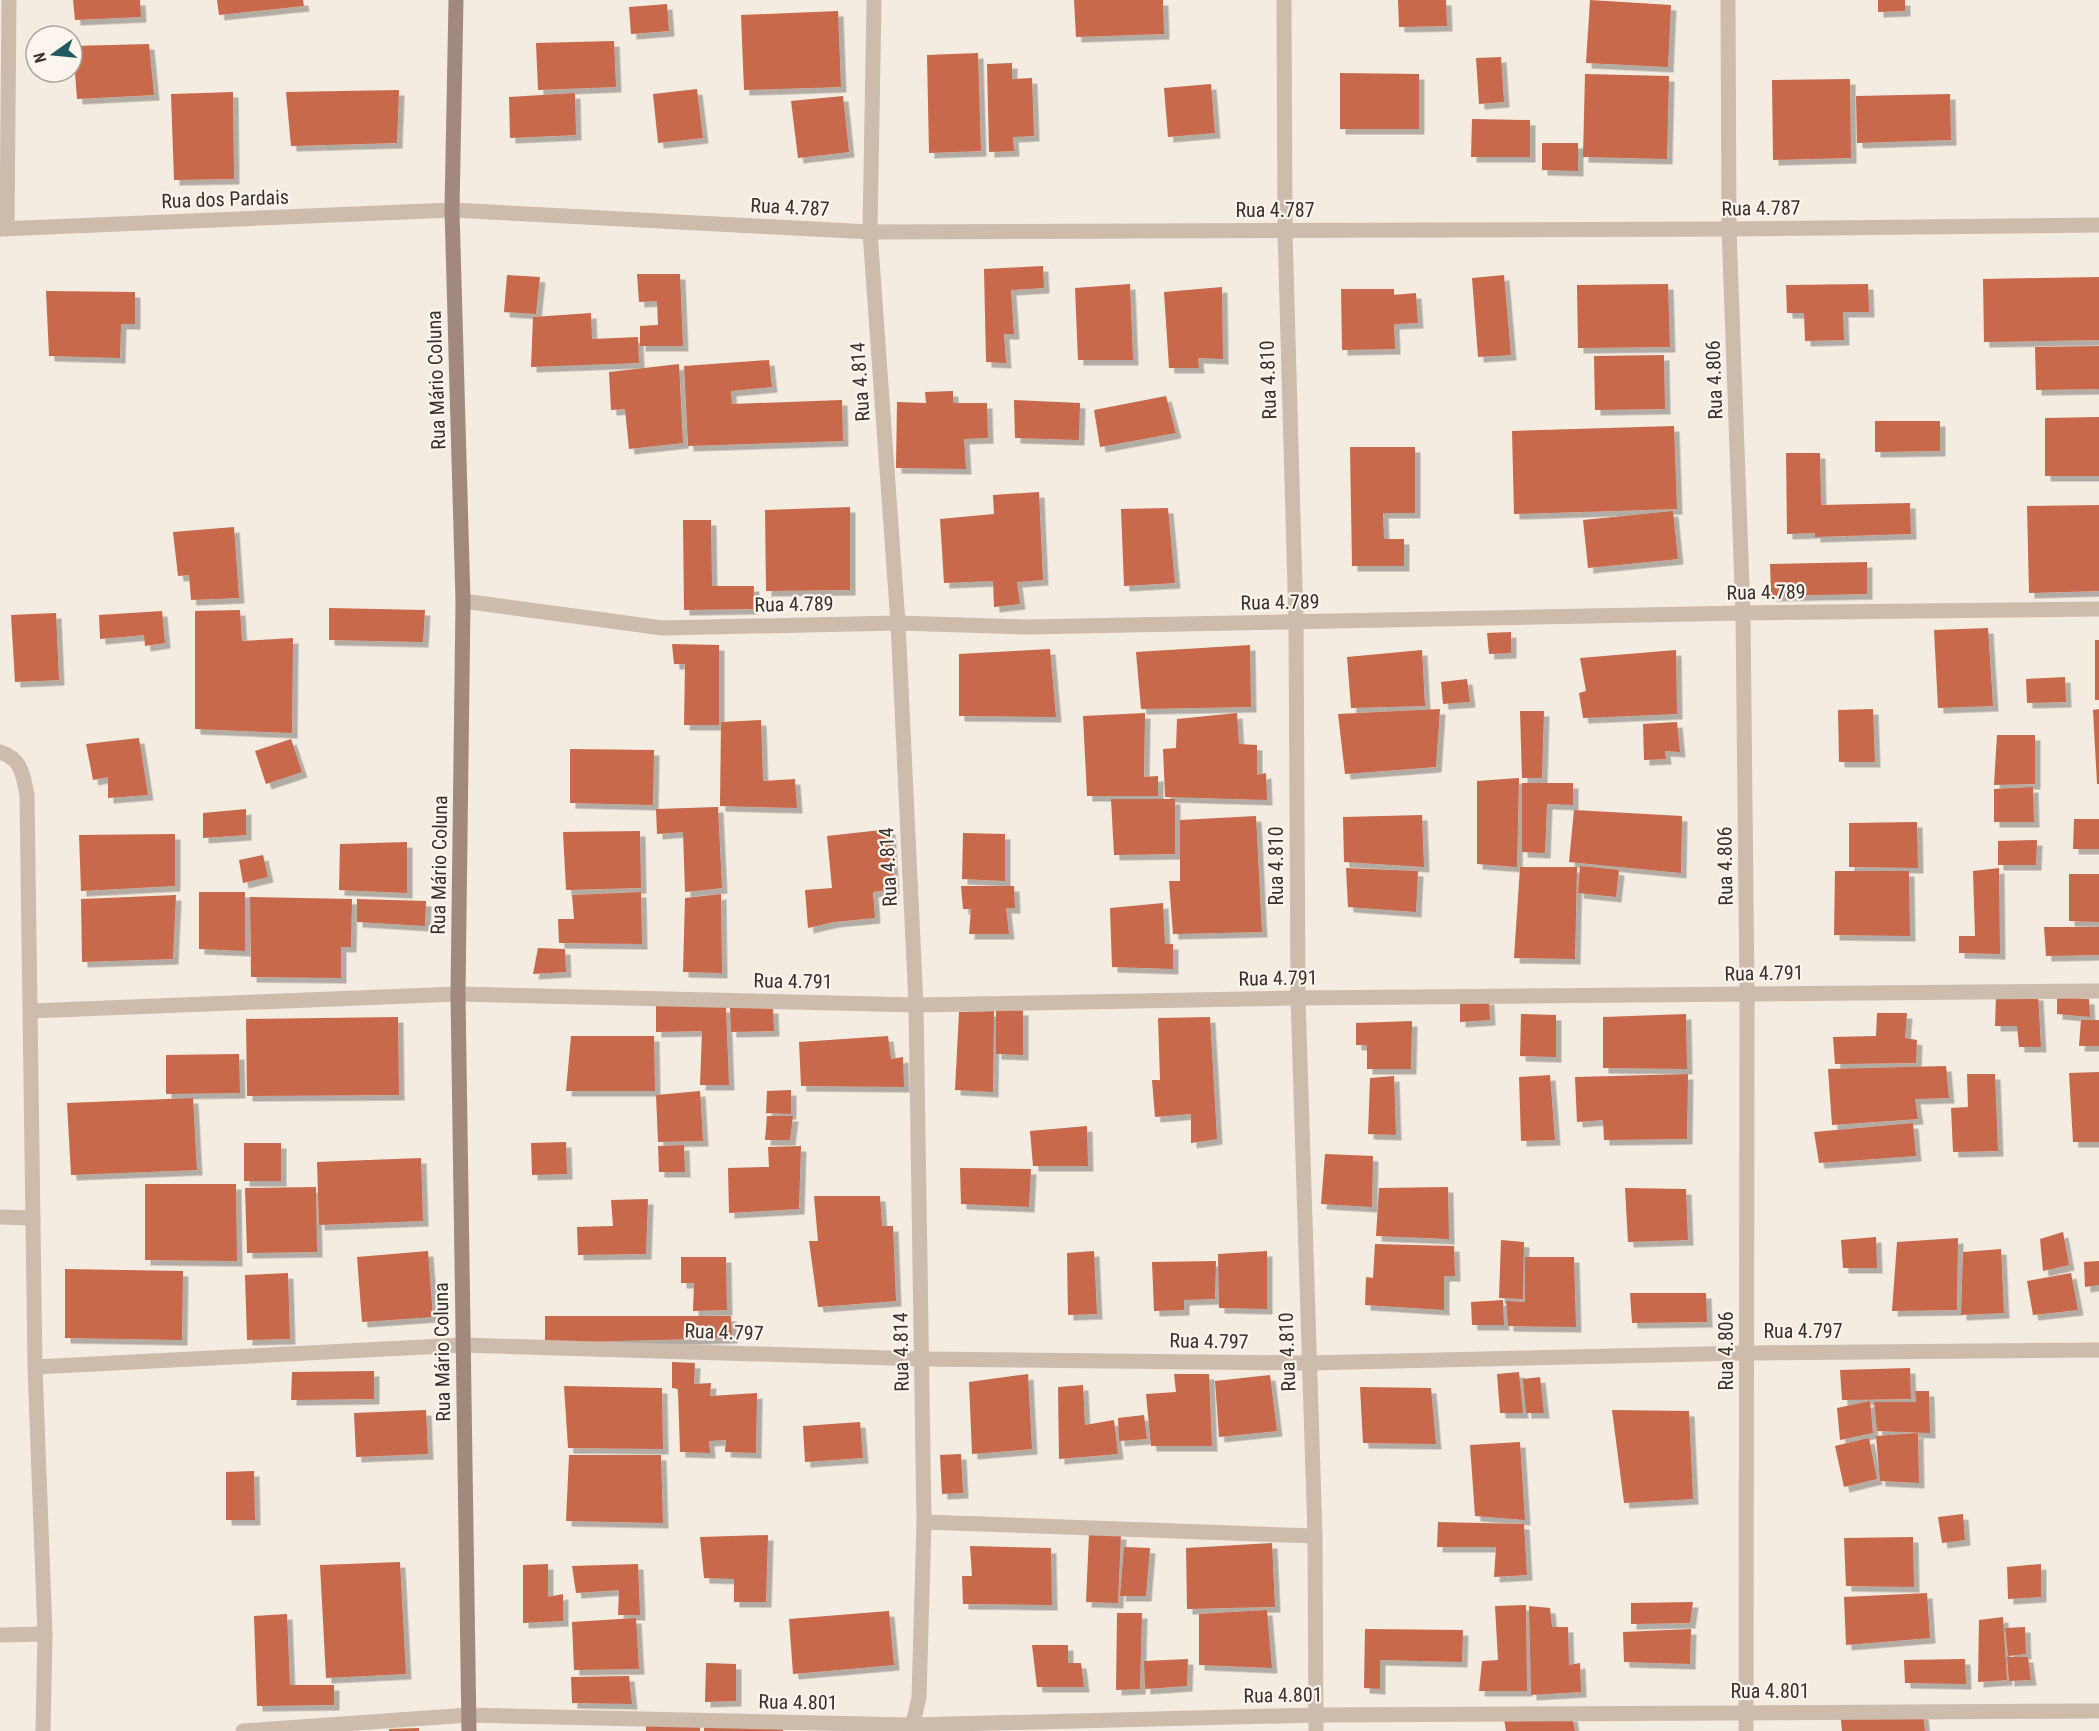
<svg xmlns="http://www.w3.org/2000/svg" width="2099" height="1731" font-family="'Roboto Condensed',sans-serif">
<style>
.building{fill:#c8694b;filter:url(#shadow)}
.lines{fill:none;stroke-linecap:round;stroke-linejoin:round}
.street{stroke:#cdbbac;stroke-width:15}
.secondary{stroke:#a18a7d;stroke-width:15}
.labels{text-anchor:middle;stroke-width:4.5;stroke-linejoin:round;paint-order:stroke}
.street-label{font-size:20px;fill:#3b302b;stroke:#fbf5ee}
</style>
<defs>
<filter id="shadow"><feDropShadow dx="5.5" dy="5.5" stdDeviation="0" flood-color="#0004"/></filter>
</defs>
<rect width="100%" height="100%" fill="#f4ebe1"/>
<g class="building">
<path d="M73,0h67l1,17 -66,3z"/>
<path d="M217,0h86l1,6 -85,9z"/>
<path d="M1074,0h89l1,34 -88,3z"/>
<path d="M1398,0h48l1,26 -48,1z"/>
<path d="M1590,0l81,5 -3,62 -82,-4z"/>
<path d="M1878,0h27v11l-27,1z"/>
<path d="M667,4l2,27 -38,3 -2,-27z"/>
<path d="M838,11l3,76 -97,3 -3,-75z"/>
<path d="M614,41l2,46 -78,3 -2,-47z"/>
<path d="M149,44l5,51 -77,4 -4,-53z"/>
<path d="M978,53l3,98 -52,2 -2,-98z"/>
<path d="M1501,57l3,45 -25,2 -3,-46z"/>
<path d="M1012,63v16l20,-1 2,58 -21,1 1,14 -25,1 -2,-88z"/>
<path d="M1340,73l79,1v55h-79z"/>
<path d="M1585,74l84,2 -2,83 -84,-2z"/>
<path d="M1850,79l1,79 -78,2 -1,-80z"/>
<path d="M1211,84l4,49 -47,4 -4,-49z"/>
<path d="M697,89l6,49 -45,5 -5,-49z"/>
<path d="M399,90l-2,53 -106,3 -5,-54z"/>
<path d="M233,92l1,87 -60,1 -3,-86z"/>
<path d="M575,93l1,42 -66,3 -1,-41z"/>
<path d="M1950,94l1,46 -94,3 -1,-47z"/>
<path d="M843,96l6,56 -51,6 -7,-57z"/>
<path d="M1472,119l58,1v37h-59z"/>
<path d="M1542,143h36v28l-36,-1z"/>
<path d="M1043,266l1,22 -33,2 3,44h-10l2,29 -20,-1 -2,-93z"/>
<path d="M637,274h43l3,72h-43v-20l18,-1 -1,-24 -18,1z"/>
<path d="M507,275l33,2 -4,37 -32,-2z"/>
<path d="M1504,275l7,80 -33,2 -6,-79z"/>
<path d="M2099,277v63l-115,2 -1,-63z"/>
<path d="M1130,284l3,76h-55l-3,-72z"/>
<path d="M1668,284l2,63 -92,1 -1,-63z"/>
<path d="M1868,284l1,28h-26l1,28 -39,1 -1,-28h-17l-1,-28z"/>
<path d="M1222,287l1,72 -25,-1 1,10h-30l-5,-76z"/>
<path d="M1341,289h53v6l22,-2 2,30 -24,1 1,25 -53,1z"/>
<path d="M46,291l89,1v32h-14l-1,34 -71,-2z"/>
<path d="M591,313l1,26 46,-2 1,26 -108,4 2,-50z"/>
<path d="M2099,346v43l-63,1 -1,-43z"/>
<path d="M1664,355l1,54 -70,1 -1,-54z"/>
<path d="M769,360l3,27 -41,4 1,13 110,-4 1,41 -155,5 -4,-80z"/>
<path d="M679,364l4,79 -54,6 -4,-40 -14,1 -2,-38z"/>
<path d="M953,391v12h34l1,35 -24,1 2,30 -70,-1 1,-66 29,1 -1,-11z"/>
<path d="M1166,396l10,37 -76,14 -6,-37z"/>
<path d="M1014,400l66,3 -1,37 -64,-2z"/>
<path d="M2099,417v59h-54v-58z"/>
<path d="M1875,421h65v30l-65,1z"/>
<path d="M1674,426l3,83 -163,5 -2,-83z"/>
<path d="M1350,447h65v66h-32l1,26h20v27h-52z"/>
<path d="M1786,453h34l1,52 89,-2 1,31 -96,3v-4l-28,1z"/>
<path d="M1039,492l4,88 -26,2 3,22 -26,3 -1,-26 -49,2 -4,-64 54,-5 -1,-19z"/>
<path d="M2099,505v86l-70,2 -2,-87z"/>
<path d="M850,507v83l-84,1 -1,-81z"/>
<path d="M1168,508l7,75 -51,3 -3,-77z"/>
<path d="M1673,511l5,48 -90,9 -5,-48z"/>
<path d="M683,520h28l1,66h42l-1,23 -69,1z"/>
<path d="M234,527l5,71 -48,2 -2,-25 -11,1 -5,-44z"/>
<path d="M1867,562v32l-96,2 -1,-32z"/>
<path d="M329,608l96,2 -2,32 -94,-2z"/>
<path d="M240,610l2,31 51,-3 -1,95 -97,-4v-118z"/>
<path d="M162,611l3,32 -20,3 -1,-11 -44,4 -1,-24z"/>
<path d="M56,613l3,67 -44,2 -4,-67z"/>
<path d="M1988,628l5,78 -55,2 -4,-78z"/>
<path d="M1511,632v21l-22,1 -2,-21z"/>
<rect x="2095" y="640" width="4" height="60"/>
<path d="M672,644l47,1v80h-35l1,-61h-11z"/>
<path d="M1250,645l1,62 -110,2 -5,-57z"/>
<path d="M1050,649l6,68 -97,-1v-62z"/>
<path d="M1422,650l3,56 -74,2 -4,-51z"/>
<path d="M1676,650l1,64 -94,4 -4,-25 7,-2 -6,-33z"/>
<path d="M2065,677l1,25 -39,1 -1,-24z"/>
<path d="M1467,679l3,23 -27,2 -2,-22z"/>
<path d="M1440,709l-4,58 -91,7 -7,-60z"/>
<path d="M1873,709l2,53h-36l-1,-52z"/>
<path d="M2099,709v75h-2l-4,-74z"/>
<path d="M1520,711h24l-2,67h-20z"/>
<path d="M1145,713l-1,64 14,-1v20h-71l-4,-80z"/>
<path d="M1237,713l2,31 18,1v30l9,-2 1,27 -102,-3 -2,-48 13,-1 1,-29z"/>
<path d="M761,720l2,61 32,-2 2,29 -77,-2 1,-84z"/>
<path d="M1677,722l3,30 -15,-1 1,8 -22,1 -1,-36z"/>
<path d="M1997,735h38v49l-41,1z"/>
<path d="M139,738l9,57 -40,3v-21l-15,3 -7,-36z"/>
<path d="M291,739l11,33 -36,12 -11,-33z"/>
<path d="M570,749l84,1 -1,55 -83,-2z"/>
<path d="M1519,778l-2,89 -40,-3v-83z"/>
<path d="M1522,783h51v22l-26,-1 -2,49 -23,-1z"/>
<path d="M2033,787l1,35h-40v-33z"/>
<path d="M1111,799h64v55l-61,1z"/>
<path d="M718,807l4,81 -37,4 -2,-60 -26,2 -1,-25z"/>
<path d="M246,809v26l-43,3v-25z"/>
<path d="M1574,810l108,6 -1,57 -112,-11z"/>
<path d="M1422,815l2,52 -80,-5 -1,-45z"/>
<path d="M1256,816l6,116 -89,2 -4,-53h11v-61z"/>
<path d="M2074,819h25v30h-26z"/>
<path d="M1917,822l1,46 -69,-1v-44z"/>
<path d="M890,829l4,60 -21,3 2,26 -41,4 -26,6 -3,-38 27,-2 -5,-52z"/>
<path d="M640,831l1,57 -75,2 -3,-58z"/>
<path d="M963,833l42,1v47l-43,-2z"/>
<path d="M175,834v52l-94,5 -2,-56z"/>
<path d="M2037,840l-1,25h-38v-24z"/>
<path d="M407,842v51l-68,-3 1,-46z"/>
<path d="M263,855l5,22 -25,6 -4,-23z"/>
<path d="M1580,866l39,4 -3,27 -38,-4z"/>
<path d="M1520,867h57l-2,92 -61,-1z"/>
<path d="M1346,868l72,3 -2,41 -68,-5z"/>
<path d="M1999,868l1,86 -41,-1v-17h16l-2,-65z"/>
<path d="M1835,871h74l1,65 -76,-1z"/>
<path d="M2069,874h30v48l-30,-1z"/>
<path d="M961,886h53l1,22h-9l3,26h-40l2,-25h-8z"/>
<path d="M199,892h46v59l-46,-2z"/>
<path d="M641,892l1,52 -83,-1 -1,-24h16l-2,-24z"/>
<path d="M721,894l1,79 -39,-1 2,-74z"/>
<path d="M176,895l-3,64 -91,3 -1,-63z"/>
<path d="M250,897l102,2 -1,48h-10v31l-90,-1z"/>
<path d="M357,899l69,2 -1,25 -68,-4z"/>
<path d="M1163,903l2,41h8v25l-61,-2 -2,-59z"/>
<path d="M2044,927h55v28l-53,1z"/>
<path d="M538,948l27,1 1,23 -33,2z"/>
<path d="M1996,995h42l3,52h-22l-2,-21h-22z"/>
<path d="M2057,997l32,2 1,18 -33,-3z"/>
<path d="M1489,999l1,21 -30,2v-21z"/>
<path d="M656,1005l70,2 3,78h-29l2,-54 -46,1z"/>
<path d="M730,1008h43l1,23 -43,1z"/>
<path d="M1023,1010v45l-27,-1v-43z"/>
<path d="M994,1011l-1,81 -38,-2 4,-78z"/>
<path d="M1877,1013h30l-2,25 12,2 -1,23 -81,1 -2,-27 43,-1z"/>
<path d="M1521,1014l35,1v42l-36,-1z"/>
<path d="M1686,1014l1,55 -84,-1v-51z"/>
<path d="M398,1017l1,78 -152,1 -1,-77z"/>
<path d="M1210,1017l7,122 -26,4v-29l-36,3 -3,-37h8l-2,-62z"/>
<path d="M2081,1020h18v26h-20z"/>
<path d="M1412,1021l-1,48h-44v-24h-11v-22z"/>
<path d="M571,1036h83l1,55h-89z"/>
<path d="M888,1036l3,23 12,-2 1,30 -103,-1 -2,-44z"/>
<path d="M239,1054l1,39 -74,1v-39z"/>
<path d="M1946,1066l3,32 -34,1 3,20 -86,6 -4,-56z"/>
<path d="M2099,1072v70h-26l-4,-69z"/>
<path d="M1688,1074l-1,65 -83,1 -1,-20 -26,2 -2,-45z"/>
<path d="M1967,1074h28l3,77 -45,1 -2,-44 17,-1z"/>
<path d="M1550,1075l5,65 -34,1 -2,-64z"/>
<path d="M1394,1076l2,59 -28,-1 2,-56z"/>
<path d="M791,1090v24l-25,-1 1,-22z"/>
<path d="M700,1091l3,50 -45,1 -2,-47z"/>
<path d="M193,1098l4,72 -126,5 -4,-72z"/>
<path d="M767,1116h26l-3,24h-25z"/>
<path d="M1913,1123l3,33 -97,7 -5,-31z"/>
<path d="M1087,1126l1,40h-55l-3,-35z"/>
<path d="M566,1142l1,32 -35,1 -1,-32z"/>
<rect x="244" y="1143" width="37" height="38"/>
<path d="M684,1145l1,27h-26l-1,-26z"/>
<path d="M801,1146l-2,63 -70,4 -1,-45 41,-1 -1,-20z"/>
<path d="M1325,1154l48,2 -1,51 -51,-3z"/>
<path d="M421,1158l2,63 -104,4 -2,-63z"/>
<path d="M960,1168l71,1 -2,38 -68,-3z"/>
<path d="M145,1184h91l1,77 -92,-1z"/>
<path d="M316,1187l1,65 -70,1 -2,-65z"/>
<path d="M1448,1187l1,52 -73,-3 3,-48z"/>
<path d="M1625,1188l61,1 2,51 -60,2z"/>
<path d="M814,1196h66l2,30h11l3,75 -78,6 -9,-66h9z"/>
<path d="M648,1199l-2,55 -68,1 -1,-28 36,-1 -2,-26z"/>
<path d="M2063,1232l6,33 -26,6 -3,-32z"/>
<path d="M1876,1237l1,31h-34l-2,-28z"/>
<path d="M1958,1238l-1,72 -65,1 5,-69z"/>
<path d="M1501,1240l23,2 -1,57 -24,-1z"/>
<path d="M1375,1244l79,2 1,30h-11v34l-79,-5 1,-28 7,1z"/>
<path d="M2001,1249l3,64 -43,2 2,-63z"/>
<path d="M428,1251l5,66 -71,5 -5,-65z"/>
<path d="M1094,1251l3,63 -29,1 -1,-62z"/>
<path d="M1267,1251v58l-48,-1 -1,-54z"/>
<path d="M681,1257h45l1,53 -34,1 1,-28h-13z"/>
<path d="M1525,1257h49l2,70 -68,-1 -2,-25 19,1z"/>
<path d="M1216,1261l-1,38 -31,1v10l-30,1 -2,-49z"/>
<path d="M2099,1261v24l-14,2 -1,-25z"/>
<path d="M65,1269l118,2 -1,69 -117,-2z"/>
<path d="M288,1273l2,66 -43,1 -2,-65z"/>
<path d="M2071,1273l7,37 -45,5 -6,-34z"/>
<path d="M1630,1293h76l1,29 -75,1z"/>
<path d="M1503,1300l1,25h-32l-1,-23z"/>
<path d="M545,1316h186l1,22 -187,5z"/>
<path d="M672,1362l23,1 -1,21 17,-1 -1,13 47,-3 -1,60 -31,-1 1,-12 -17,1 1,12 -30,-1 -2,-63 -6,-1z"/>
<path d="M1910,1368l1,31 -69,1 -2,-30z"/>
<path d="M374,1371v28l-83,1 1,-28z"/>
<path d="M1519,1372l4,41h-23l-3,-39z"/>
<path d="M1028,1374l4,75 -60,5 -3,-72z"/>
<path d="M1174,1374h35l3,72h-61l-5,-52 30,-2z"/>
<path d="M1270,1375l7,56 -58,6 -4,-56z"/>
<path d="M1540,1377l4,36h-18l-3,-34z"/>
<path d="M1083,1385l2,40 29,-5 4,34 -59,5 -1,-72z"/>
<path d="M564,1386l98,2 1,61 -95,-1z"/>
<path d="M1360,1387l71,1 5,56 -73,-1z"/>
<path d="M1915,1391h14l1,42 -53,-2 -3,-29h42z"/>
<path d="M1870,1401l3,32 -33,7 -3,-32z"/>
<path d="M426,1410l2,44 -72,3 -2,-44z"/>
<path d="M1612,1410l77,1 4,88 -69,4z"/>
<path d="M1144,1415l3,24 -28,2 -1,-23z"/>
<path d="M860,1422l3,36 -58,4 -2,-36z"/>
<path d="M1918,1433l1,50 -39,-2 -4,-45z"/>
<path d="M1869,1438l8,41 -33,8 -9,-41z"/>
<path d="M1520,1442l5,78 -50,-4 -5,-71z"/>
<path d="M961,1454l2,39 -21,1 -2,-39z"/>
<path d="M569,1455h92l2,68 -97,-2z"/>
<path d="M254,1471l1,49h-29v-48z"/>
<path d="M1963,1514l2,26 -23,3 -4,-26z"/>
<path d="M1438,1522l86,2 3,51 -33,2 2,-30h-59z"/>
<path d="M1089,1533l32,1 -3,69 -32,-1z"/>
<path d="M768,1535l-2,67h-32v-23l-30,-1 -4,-41z"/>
<path d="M1913,1537l1,50 -68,-1 -2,-48z"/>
<path d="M1272,1543l3,64 -88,2 -1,-61z"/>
<path d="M970,1546l81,2 1,57 -89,-1 -1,-28h10z"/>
<path d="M1124,1547l26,1 -4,48h-26z"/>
<path d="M400,1562l6,112 -80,4 -6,-113z"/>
<path d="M548,1564v33l15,-3v27l-40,2v-58z"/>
<path d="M638,1564l2,51h-22l1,-25 -43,3 -4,-27z"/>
<path d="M2041,1564v33l-33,2 -1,-32z"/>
<path d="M1927,1593l3,45 -84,7 -2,-48z"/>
<path d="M1693,1602l-3,21 -59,1v-21z"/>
<path d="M1526,1605l1,86h-48l3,-30 16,-1 -3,-54z"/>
<path d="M1529,1606l21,2 2,19h16l1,38 11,-2 1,29 -50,3z"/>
<path d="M1267,1610l5,58 -73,-3v-51z"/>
<path d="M889,1611l5,54 -101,9 -4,-55z"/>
<path d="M1117,1613h25l-2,76 -24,1z"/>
<path d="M287,1614l3,71h44v20l-77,1 -3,-90z"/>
<path d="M2003,1617l4,63 -29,2 1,-62z"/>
<path d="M636,1618l3,51 -65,1 -2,-48z"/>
<path d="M2025,1627l1,27 -18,2 -3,-28z"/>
<path d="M1365,1629l98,1 -1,32 -82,-2v29l-16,-1z"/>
<path d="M1691,1629l-1,35 -66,-2 -1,-30z"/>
<path d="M1032,1645h36v18h13l3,24h-47z"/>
<path d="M2007,1657h21l3,23 -22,1z"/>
<path d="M1188,1659l-1,27 -42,3 -1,-28z"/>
<path d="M1965,1659l1,25 -61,-1 -1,-23z"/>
<path d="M706,1663l30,1v37l-31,1z"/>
<path d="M629,1676l3,28 -60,-1 -1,-26z"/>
<path d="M1840,1711l83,1 2,19h-83z"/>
<path d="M1572,1716l3,15h-69l-2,-12z"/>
<path d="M646,1725l54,1v5h-54z"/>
<path d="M704,1726l79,1v4h-79z"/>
<path d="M419,1728v3h-30v-2z"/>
</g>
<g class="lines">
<g class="street">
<path d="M874,0l-4,232 28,391 18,382 8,517 -5,176 -8,33"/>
<path d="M1284,0l1,231 11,392 2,375 17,538 1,195"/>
<path d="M1728,0l1,229 14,384 4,381 -1,737"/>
<path d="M0,229l452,-19 418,22 859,-3 370,-4"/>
<path d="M7,229l2,-229"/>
<path d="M463,601l200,27 235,-5 128,4 717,-14 356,-4"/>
<path d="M0,752c22,7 23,23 27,43l8,572 10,267 -2,97"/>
<path d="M31,1011l427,-17 458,11 382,-7 801,-7"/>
<path d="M0,1217l33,1"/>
<path d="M35,1367l428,-22 459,14 386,4 440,-10 351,-3"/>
<path d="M924,1522l391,14"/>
<path d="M0,1635l45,-1"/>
<path d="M243,1731l226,-16 442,10 405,-10 783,-4"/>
</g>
<path class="secondary" d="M456,0l-4,210 11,391 -5,393 11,737"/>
</g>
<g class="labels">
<g class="street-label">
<text transform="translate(225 199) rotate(-2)" y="7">Rua dos Pardais</text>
<text transform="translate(790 207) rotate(3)" y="7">Rua 4.787</text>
<text transform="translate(1761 208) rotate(-1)" y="7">Rua 4.787</text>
<text x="1275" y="217">Rua 4.787</text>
<text transform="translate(436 380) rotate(-92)" y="7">Rua Mário Coluna</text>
<text transform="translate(1268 380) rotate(-92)" y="7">Rua 4.810</text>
<text transform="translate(1714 380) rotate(-92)" y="7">Rua 4.806</text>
<text transform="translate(860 382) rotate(-94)" y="7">Rua 4.814</text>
<text transform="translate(1766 592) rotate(-1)" y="7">Rua 4.789</text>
<text transform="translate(1280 602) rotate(-1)" y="7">Rua 4.789</text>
<text transform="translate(794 604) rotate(-1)" y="7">Rua 4.789</text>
<text transform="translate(439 865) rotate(-89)" y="7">Rua Mário Coluna</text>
<text transform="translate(1276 866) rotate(-90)" y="7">Rua 4.810</text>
<text transform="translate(1725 866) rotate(-91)" y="7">Rua 4.806</text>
<text transform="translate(888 867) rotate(-93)" y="7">Rua 4.814</text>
<text transform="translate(1764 973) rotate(-1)" y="7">Rua 4.791</text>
<text transform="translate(1278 978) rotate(-1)" y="7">Rua 4.791</text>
<text transform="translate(793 981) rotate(1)" y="7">Rua 4.791</text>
<text x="1803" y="1338">Rua 4.797</text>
<text transform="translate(724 1332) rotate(2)" y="7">Rua 4.797</text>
<text transform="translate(1209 1341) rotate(1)" y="7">Rua 4.797</text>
<text transform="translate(1726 1351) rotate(-90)" y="7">Rua 4.806</text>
<text transform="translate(442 1352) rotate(-91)" y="7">Rua Mário Coluna</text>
<text transform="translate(901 1352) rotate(-91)" y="7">Rua 4.814</text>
<text transform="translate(1287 1352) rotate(-92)" y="7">Rua 4.810</text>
<text x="1770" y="1698">Rua 4.801</text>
<text transform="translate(1283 1695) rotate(-1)" y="7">Rua 4.801</text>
<text transform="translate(798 1702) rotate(1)" y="7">Rua 4.801</text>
</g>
</g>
<g transform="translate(54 54) rotate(255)"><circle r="28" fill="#fbf5ee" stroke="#aea6a0" stroke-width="1.5"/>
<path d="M0-4.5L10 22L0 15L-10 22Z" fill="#1f5a5e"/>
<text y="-9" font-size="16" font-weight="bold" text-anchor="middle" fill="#3b302b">N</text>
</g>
</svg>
